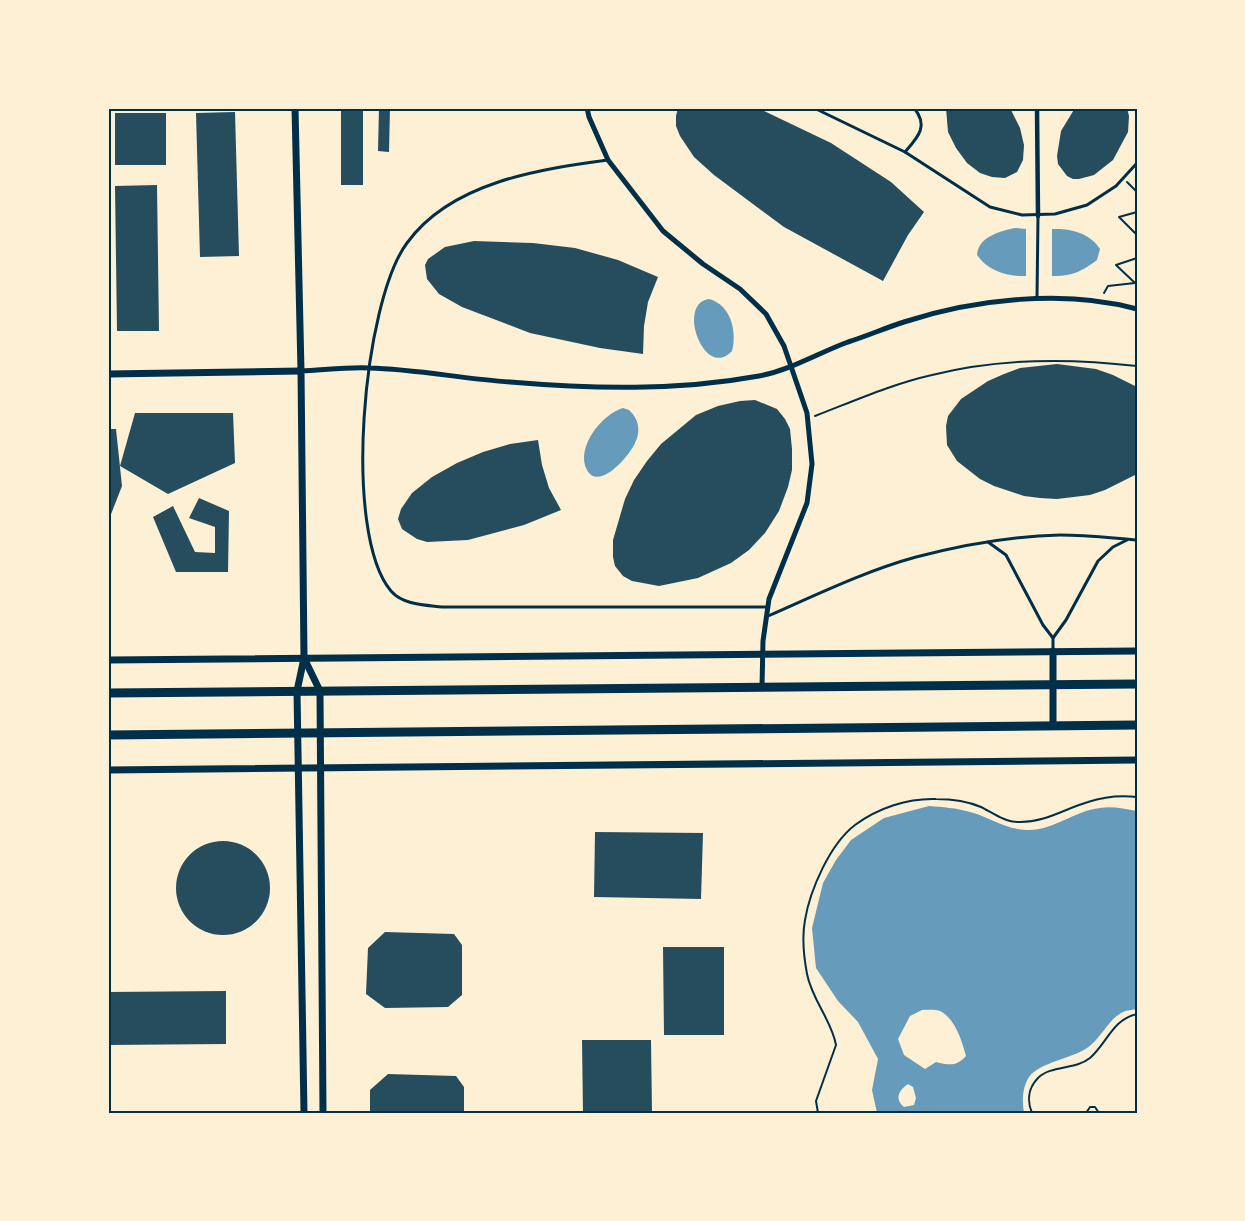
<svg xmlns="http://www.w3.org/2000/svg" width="1245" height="1221" font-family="Lato,sans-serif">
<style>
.water{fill:#669bbc;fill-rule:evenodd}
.building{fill:#264d5e}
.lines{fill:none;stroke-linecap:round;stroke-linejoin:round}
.path{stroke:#003049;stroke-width:2}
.service{stroke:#003049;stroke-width:3}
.pedestrian{stroke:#003049;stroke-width:4.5}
.minor{stroke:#003049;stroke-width:5}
.tertiary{stroke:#003049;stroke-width:7}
.primary{stroke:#003049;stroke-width:9}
.neatline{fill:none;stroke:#003049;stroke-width:2}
</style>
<rect width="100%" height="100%" fill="#fdf0d5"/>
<g class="water">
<path d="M1015,228l11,1v47c-18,1 -38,-5 -49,-21 1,-18 23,-24 38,-27z"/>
<path d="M1052,229c18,-1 38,4 48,20l-3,11c-14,11 -27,17 -45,16z"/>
<path d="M709,299c22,6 28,32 23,52 -28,30 -56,-48 -23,-52z"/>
<path d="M623,408l6,2c10,9 12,21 6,33 -5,12 -36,49 -48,27 -12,-22 15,-56 36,-62z"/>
<path d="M929,806c14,1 27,2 41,6 19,5 35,17 56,18 28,1 47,-19 74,-22 12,-2 25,1 37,3v198c-4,1 -10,1 -14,3 -15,7 -22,27 -36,36 -16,11 -47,14 -58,29 -7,11 -7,24 -5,36h-147l-5,-23 6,-31 -20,-37 -20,-21 -22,-33 -4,-40 11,-45 13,-23 15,-20 33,-22zM922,1010c6,0 15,-1 20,2 14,9 20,29 24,44 -10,11 -17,9 -30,6l-11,7 -21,-14 -6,-16 12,-23zM908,1084l5,3 3,11 -2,7 -10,2c-10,-8 -5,-17 4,-23z"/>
</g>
<g class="building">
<rect x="341" y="108" width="22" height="77"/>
<path d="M379,108h11l-1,44 -11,-1z"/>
<path d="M678,108h80l73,35 60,39 33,30 -16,23 -25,46 -99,-54 -70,-52 -20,-18 -14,-21 -4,-10v-10z"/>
<path d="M946,108h64l10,20 4,17 -1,15 -6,12 -12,6 -13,-1 -12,-4 -13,-10 -11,-15 -8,-16z"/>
<path d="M1075,108h52l2,8 -1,16 -15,28 -19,15 -15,4h-6l-6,-3 -9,-12 -1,-8 4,-25z"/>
<path d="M235,112l4,144 -39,1 -4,-144z"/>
<rect x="115" y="113" width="51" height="52"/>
<path d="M157,185l2,146h-42l-2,-145z"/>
<path d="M474,241l59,2 42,5 43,12 40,17 -10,25 -4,24 -1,28 -43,-6 -70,-15 -68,-26 -23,-13 -12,-15 -2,-14 3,-6 17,-12z"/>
<path d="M1057,364l39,5 17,6 24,12v87l-32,16 -15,5 -33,4 -17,-1 -16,-2 -30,-10 -14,-7 -23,-18 -10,-16 -1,-19 2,-10 13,-17 27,-18 16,-7 16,-6z"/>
<path d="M755,400l22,9 8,10 5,10 2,20v21l-4,17 -9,24 -14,22 -16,17 -18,13 -33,15 -39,8 -27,-5 -9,-5 -8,-10 -2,-9v-17l12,-41 9,-19 13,-19 14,-17 35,-29 22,-9 22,-5z"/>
<path d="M135,413h98l2,50 -67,31 -48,-28z"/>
<path d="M108,429h8l6,57 -14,36z"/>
<path d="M538,440l4,25 7,23 12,22 -37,15 -56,15 -41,2 -10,-3 -15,-10 -4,-10 3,-10 11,-16 20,-16 25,-14 26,-11 27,-8z"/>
<path d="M199,498l30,13 -1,61h-52l-23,-55 20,-11 22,46 20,1v-26l-26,-9z"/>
<path d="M595,832l108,1 -2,66 -107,-2z"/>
<circle cx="223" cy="888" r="47"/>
<path d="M385,932l69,2 8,11v50l-14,12 -63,1 -19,-14 2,-46z"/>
<path d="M663,947h61v88h-60z"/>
<path d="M226,991v53l-118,1v-53z"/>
<path d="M582,1040h69l1,73h-69z"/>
<path d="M388,1074l68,2 8,11v26h-94v-23z"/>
</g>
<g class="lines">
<g class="path">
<path d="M1127,182l10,10"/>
<path d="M1137,212l-18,5 18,18"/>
<path d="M1104,293l4,-7 27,-3 -19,-18 21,-7"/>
<path d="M815,416c39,-15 77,-32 117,-41 67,-17 137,-17 205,-9"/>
<path d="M818,1113l-2,-12 20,-56c-4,-24 -24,-45 -29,-71 -3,-16 -5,-38 -2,-54 5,-30 25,-76 50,-95 23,-17 53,-27 81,-26 15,0 31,2 45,8 12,6 24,15 37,15 26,1 46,-13 70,-20 15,-5 33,-7 49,-5"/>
<path d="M1032,1113c-5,-12 -4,-25 6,-35 13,-13 37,-8 52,-20 17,-15 23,-39 47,-44"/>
<path d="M1086,1113l4,-6h5l4,6"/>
</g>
<g class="service">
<path d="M814,108l91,44 85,55 32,8 33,-1 32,-9 29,-19 21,-23"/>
<path d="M905,152c13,-15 24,-26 9,-44"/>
<path d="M608,160c-68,9 -157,22 -201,83 -44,59 -65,290 -16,348 12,14 34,14 51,16h325"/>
<path d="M1037,298l1,-82"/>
<path d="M988,542l18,13 37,70 10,13"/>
<path d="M768,616c48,-21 97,-45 148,-59 46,-12 96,-21 144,-22 26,0 51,3 77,5"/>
<path d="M1053,650v-12l13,-18 32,-59 15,-14 14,-7"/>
</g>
<path class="pedestrian" d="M1037,108l1,108"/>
<g class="minor">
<path d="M587,108l2,9 19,43 55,71 40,33 37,25 26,25 18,32 23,67 5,51 -5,39 -38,96 -6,42 -1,46"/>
<path d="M301,371c23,-1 46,-4 68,-3 47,1 94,11 141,14 83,7 167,9 249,-6 32,-6 59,-23 89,-34 19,-6 37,-14 56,-20 70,-23 161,-33 233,-13"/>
</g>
<g class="tertiary">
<path d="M295,108l6,263 3,287 -7,33 7,422"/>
<path d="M108,374l193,-3"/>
<path d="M1053,651v75"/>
<path d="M304,658l16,33 3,422"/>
<path d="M108,660l1029,-9"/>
<path d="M108,770l1029,-10"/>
</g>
<g class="primary">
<path d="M108,693l1029,-9"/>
<path d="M108,735l1029,-10"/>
</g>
</g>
<rect width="1245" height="1221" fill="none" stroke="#fdf0d5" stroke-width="219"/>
<rect x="110" y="110" width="1026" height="1002" class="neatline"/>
</svg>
